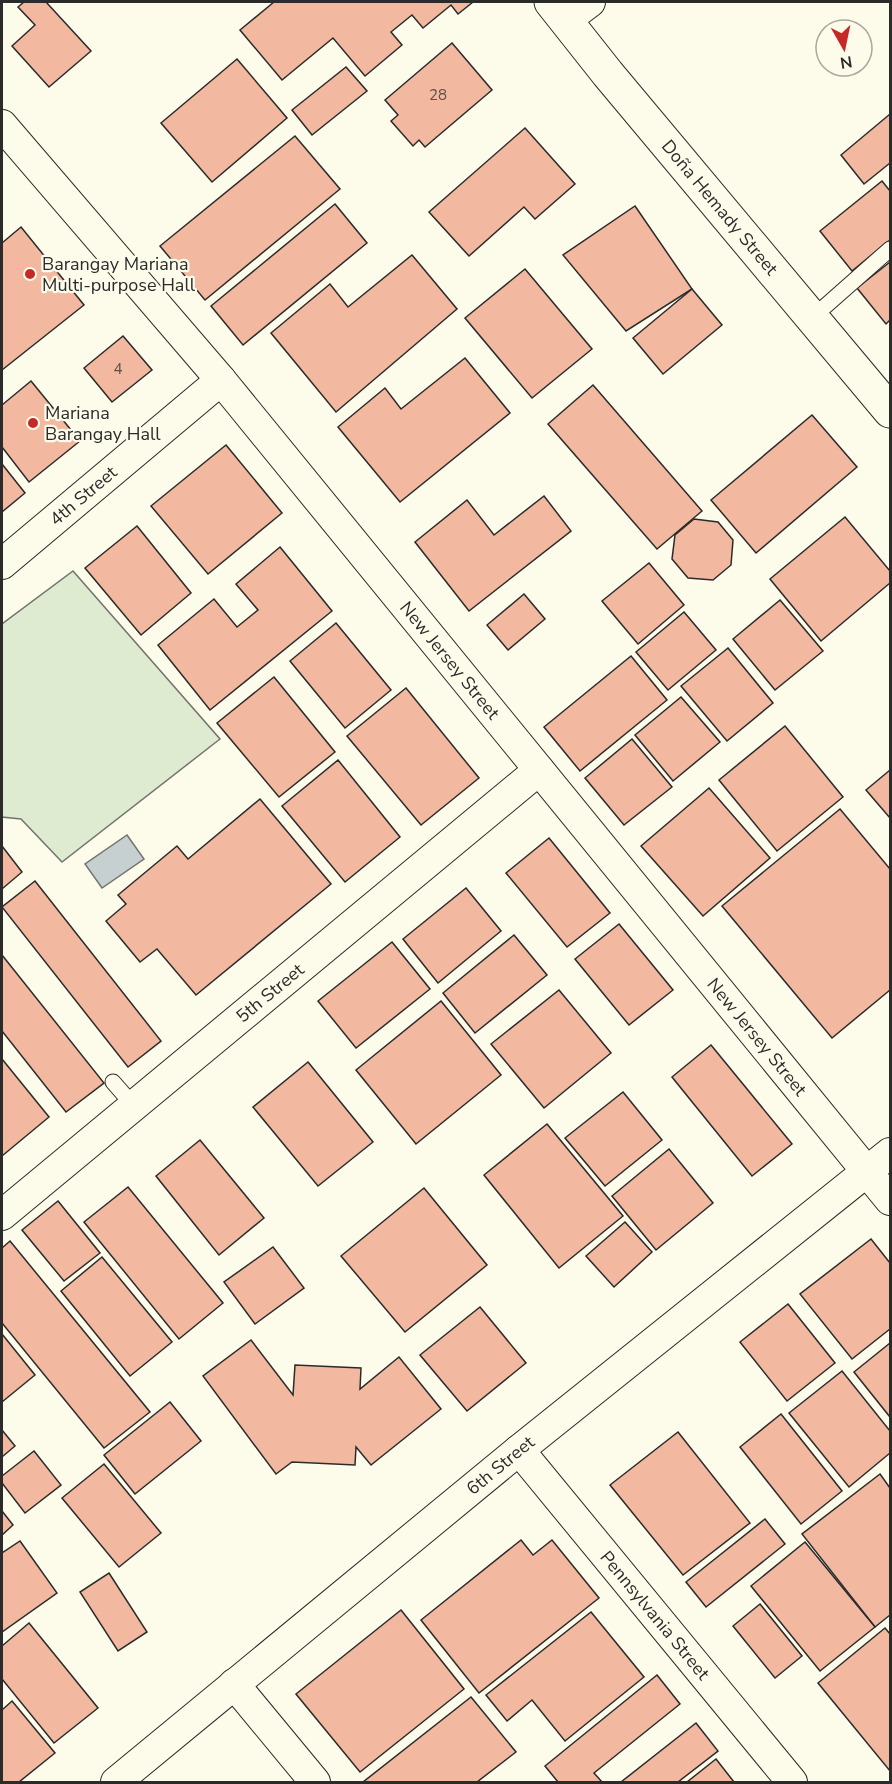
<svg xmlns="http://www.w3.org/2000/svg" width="892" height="1784" font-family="'Nunito Sans',sans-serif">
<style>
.green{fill:#deebd1;stroke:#74746e;stroke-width:1.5}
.water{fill:#c7d0d0;stroke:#74746e;stroke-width:1.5}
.building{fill:#f2b8a0;stroke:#2b2b2b;stroke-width:1.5}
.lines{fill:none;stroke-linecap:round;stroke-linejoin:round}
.lane-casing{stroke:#2b2b2b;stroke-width:17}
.street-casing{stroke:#2b2b2b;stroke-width:32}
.secondary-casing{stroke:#2b2b2b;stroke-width:35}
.lane{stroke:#fdfbea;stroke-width:15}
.street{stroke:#fdfbea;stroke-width:30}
.secondary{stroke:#fdfbea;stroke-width:33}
.poi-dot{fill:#c62828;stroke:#fdfbea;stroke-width:2}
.labels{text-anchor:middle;stroke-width:4.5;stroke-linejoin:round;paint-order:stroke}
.number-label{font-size:15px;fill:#5d4e48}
.street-label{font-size:18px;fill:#2b2b2b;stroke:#fdfbea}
.poi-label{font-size:18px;fill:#2b2b2b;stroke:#fdfbea;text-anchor:start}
</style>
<rect width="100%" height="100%" fill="#fdfbea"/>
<path class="green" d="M73,571l147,168 -158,123 -41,-43 -19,-2v-193z"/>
<path class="water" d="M127,835l17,24 -42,29 -17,-24z"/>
<g class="building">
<path d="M24,2h22l45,49 -42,36 -37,-41 23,-21 -17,-18z"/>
<path d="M274,2h199l-15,12 -7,-9 -28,23 -11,-13 -21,17 11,13 -37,31 -32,-38 -51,42 -42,-50z"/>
<path d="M452,43l40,47 -67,57 -6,-7 -6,6 -22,-25 7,-6 -13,-15z"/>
<path d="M237,59l50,59 -75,64 -51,-59z"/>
<path d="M346,67l21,24 -55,44 -20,-25z"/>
<path d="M890,114v49l-26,21 -23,-29z"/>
<path d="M525,128l50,56 -40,35 -11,-12 -55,49 -40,-44z"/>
<path d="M295,136l45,53 -135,111 -45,-54z"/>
<path d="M882,181l8,10v49l-38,31 -32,-40z"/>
<path d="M335,204l32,39 -124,102 -32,-39z"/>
<path d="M635,206l57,83 -66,42 -63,-76z"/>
<path d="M21,227l63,78 -82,65v-127z"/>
<path d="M412,255l45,54 -121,103 -65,-79 59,-49 18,23z"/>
<path d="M890,262v58l-4,4 -29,-36z"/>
<path d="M525,269l67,80 -60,49 -67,-80z"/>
<path d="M692,289l30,36 -59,49 -30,-36z"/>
<path d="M123,336l29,34 -40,32 -28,-34z"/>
<path d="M465,358l45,55 -110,89 -62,-75 47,-39 16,21z"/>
<path d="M31,381l49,60 -51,41 -27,-35v-42z"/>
<path d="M593,385l109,126 -45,38 -109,-125z"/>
<path d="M812,415l45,52 -101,86 -45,-53z"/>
<path d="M226,445l56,68 -74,61 -57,-68z"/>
<path d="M2,464l23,29 -23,19z"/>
<path d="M544,496l27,35 -102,80 -54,-69 52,-42 27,35z"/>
<path d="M845,517l45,54v12l-69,58 -51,-62z"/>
<path d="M694,519l24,3 15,18 -2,25 -18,15 -25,-2 -16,-19 3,-24z"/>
<path d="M137,526l54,67 -50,42 -56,-67z"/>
<path d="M280,547l52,64 -122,99 -52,-65 56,-46 23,28 21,-17 -22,-26z"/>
<path d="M649,563l35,42 -46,39 -36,-43z"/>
<path d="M524,594l21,25 -37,31 -21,-25z"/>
<path d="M780,600l43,51 -48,39 -42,-51z"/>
<path d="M684,612l32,38 -48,40 -32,-38z"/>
<path d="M336,623l55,67 -46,38 -55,-67z"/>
<path d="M728,648l45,55 -46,38 -46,-55z"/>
<path d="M631,656l36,44 -87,71 -36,-44z"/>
<path d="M274,677l61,75 -56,45 -62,-74z"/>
<path d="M406,688l73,90 -58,47 -74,-89z"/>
<path d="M681,697l39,45 -47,39 -38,-46z"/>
<path d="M785,726l58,71 -66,54 -58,-71z"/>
<path d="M632,739l40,48 -48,38 -39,-47z"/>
<path d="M338,760l62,77 -55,45 -63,-76z"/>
<path d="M890,770v48l-24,-28z"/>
<path d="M709,788l61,70 -67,58 -62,-70z"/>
<path d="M260,799l71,85 -135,111 -39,-46 -17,13 -34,-41 20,-17 -8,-9 59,-49 11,13z"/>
<path d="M840,809l50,60v121l-58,48 -110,-132z"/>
<path d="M549,838l61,75 -43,34 -61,-74z"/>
<path d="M2,846l20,26 -20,17z"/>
<path d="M35,881l126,160 -33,26 -126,-160z"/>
<path d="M466,888l35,43 -63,52 -35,-44z"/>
<path d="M619,924l54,66 -44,35 -54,-66z"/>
<path d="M514,935l33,40 -72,58 -32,-40z"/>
<path d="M392,942l38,47 -74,59 -38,-47z"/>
<path d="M2,955l102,128 -38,29 -64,-81z"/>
<path d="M559,990l52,63 -67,55 -53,-64z"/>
<path d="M441,1001l60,74 -85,69 -60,-74z"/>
<path d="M711,1045l81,99 -40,32 -80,-99z"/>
<path d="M2,1059l47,58 -47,39z"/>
<path d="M308,1062l65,80 -55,44 -65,-79z"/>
<path d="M623,1092l39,48 -57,46 -40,-48z"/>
<path d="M547,1124l76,92 -64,52 -75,-93z"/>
<path d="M200,1140l64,78 -45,37 -63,-79z"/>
<path d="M669,1149l44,54 -57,47 -44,-54z"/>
<path d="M128,1187l95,116 -44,36 -95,-117z"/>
<path d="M424,1188l63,77 -82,67 -64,-76z"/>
<path d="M58,1201l42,52 -36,28 -42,-51z"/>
<path d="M625,1222l27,30 -38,35 -28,-31z"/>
<path d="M871,1239l19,24v66l-38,30 -52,-65z"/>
<path d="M10,1241l140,171 -46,36 -102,-125v-75z"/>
<path d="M273,1247l31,41 -49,36 -31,-42z"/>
<path d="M102,1257l70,85 -42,34 -69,-85z"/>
<path d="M788,1304l47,59 -48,38 -47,-59z"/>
<path d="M480,1307l46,56 -59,48 -47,-56z"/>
<path d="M2,1334l33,41 -33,27z"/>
<path d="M251,1340l42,55 2,-30 66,3 -1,21 39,-32 42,52 -70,56 -15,-18 -1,18 -63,-3 -16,12 -73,-98z"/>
<path d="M890,1343v74l-36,-45z"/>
<path d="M842,1371l48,60v22l-41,34 -60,-74z"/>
<path d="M170,1402l31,39 -66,53 -31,-39z"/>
<path d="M781,1414l61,77 -41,33 -61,-77z"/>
<path d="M2,1430l13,16 -13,11z"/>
<path d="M678,1432l72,91 -67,52 -73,-90z"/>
<path d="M34,1451l27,34 -36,28 -23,-30v-7z"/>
<path d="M104,1464l57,69 -42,34 -57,-69z"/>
<path d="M880,1474l10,14v127l-15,12 -73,-93z"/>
<path d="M2,1511l11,14 -11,10z"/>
<path d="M765,1519l20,25 -79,63 -20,-25z"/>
<path d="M521,1540l12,15 19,-15 47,58 -120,95 -58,-73z"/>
<path d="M20,1541l37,52 -55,39v-79z"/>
<path d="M805,1542l70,85 -55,44 -69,-85z"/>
<path d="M109,1573l38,59 -29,19 -38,-59z"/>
<path d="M760,1604l42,52 -27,22 -42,-52z"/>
<path d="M401,1610l63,79 -104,83 -64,-78z"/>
<path d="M591,1612l53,65 -79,64 -33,-41 -25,21 -21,-26z"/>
<path d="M29,1623l69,85 -44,35 -52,-64v-33z"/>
<path d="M885,1628l5,6v137l-72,-88z"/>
<path d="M657,1675l23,29 -86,69 8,9h-44l-13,-16z"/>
<path d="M471,1697l45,55 -39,30h-114z"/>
<path d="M12,1701l43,52 -36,29h-17v-72z"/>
<path d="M696,1723l22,28 -40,31h-57z"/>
<path d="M716,1759l18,23h-47z"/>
</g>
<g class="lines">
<g class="lane-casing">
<g id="lane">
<path d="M813,317l77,-68"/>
<path d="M113,1082l21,24"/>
</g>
</g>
<g class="street-casing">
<g id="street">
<path d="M566,20l24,-18"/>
<path id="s1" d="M2,125l219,255 669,820"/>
<path id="s2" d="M2,564l219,-184"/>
<path id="s3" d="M2,1215l537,-445"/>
<path id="s4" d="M519,1450l273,332"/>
<path d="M234,1684l81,98"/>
<path id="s5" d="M116,1782l403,-332 371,-297"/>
</g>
</g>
<g class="secondary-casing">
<g id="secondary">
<path id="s6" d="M551,2l57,72 282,337"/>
</g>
</g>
<use href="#lane" class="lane"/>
<use href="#street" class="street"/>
<use href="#secondary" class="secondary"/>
</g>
<g class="poi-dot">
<circle cx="30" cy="274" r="6"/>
<circle cx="33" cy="423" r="6"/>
</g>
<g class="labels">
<g class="number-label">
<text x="438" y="100">28</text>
<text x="118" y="374">4</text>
</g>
<g class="street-label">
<text dy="6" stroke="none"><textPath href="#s6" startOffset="266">Doña Hemady Street</textPath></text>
<text dy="6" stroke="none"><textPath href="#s2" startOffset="106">4th Street</textPath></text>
<text dy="6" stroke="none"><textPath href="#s1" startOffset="698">New Jersey Street</textPath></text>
<text dy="6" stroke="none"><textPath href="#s3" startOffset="348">5th Street</textPath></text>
<text dy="6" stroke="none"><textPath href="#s1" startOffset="1184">New Jersey Street</textPath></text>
<text dy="6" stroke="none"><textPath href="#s5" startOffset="498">6th Street</textPath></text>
<text dy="6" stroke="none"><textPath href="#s4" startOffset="214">Pennsylvania Street</textPath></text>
</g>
<g class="poi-label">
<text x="42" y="270">Barangay Mariana<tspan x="42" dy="21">Multi-purpose Hall</tspan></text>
<text x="45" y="419">Mariana<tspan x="45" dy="21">Barangay Hall</tspan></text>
</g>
</g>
<rect width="892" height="1784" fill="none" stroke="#2b2b2b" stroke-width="6"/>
<g transform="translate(844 48) rotate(171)"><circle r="28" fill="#fdfbea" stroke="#a9a89e" stroke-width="1.5"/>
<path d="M0-4.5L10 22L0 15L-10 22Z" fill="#c62828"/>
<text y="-9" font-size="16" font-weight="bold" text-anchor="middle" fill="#2b2b2b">N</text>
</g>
</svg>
